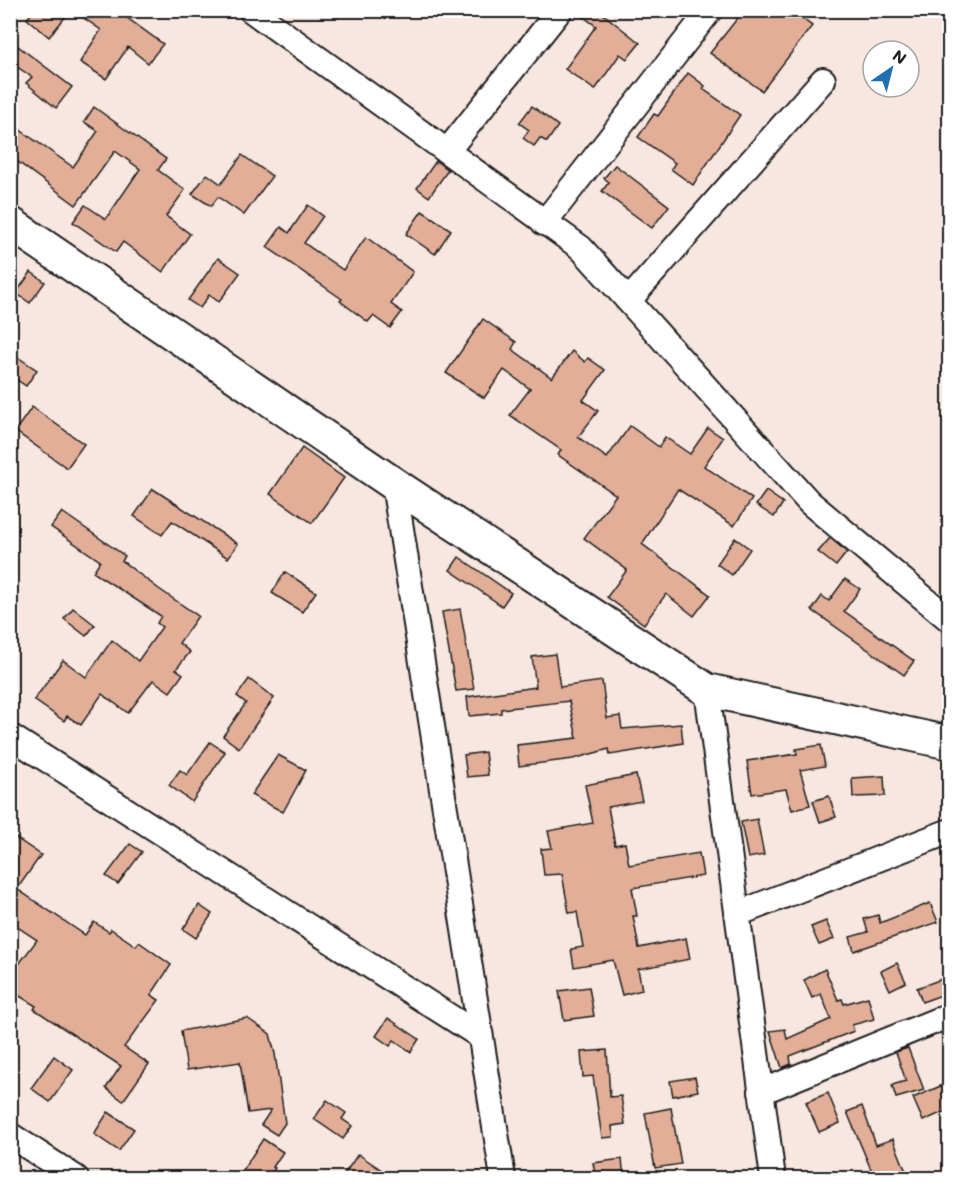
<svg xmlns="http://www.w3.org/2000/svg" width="960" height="1189" font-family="Mali,sans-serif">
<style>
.building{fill:#e3ae98;stroke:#1c1c1c;stroke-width:1.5}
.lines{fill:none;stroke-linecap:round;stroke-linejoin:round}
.minor-casing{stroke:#1c1c1c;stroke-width:28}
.major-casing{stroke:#1c1c1c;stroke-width:36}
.minor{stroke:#fff;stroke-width:24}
.major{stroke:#fff;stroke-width:32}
</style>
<rect width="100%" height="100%" fill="#f7e7e0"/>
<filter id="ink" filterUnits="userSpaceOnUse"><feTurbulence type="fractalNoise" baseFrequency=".0167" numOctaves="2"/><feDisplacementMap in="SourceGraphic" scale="12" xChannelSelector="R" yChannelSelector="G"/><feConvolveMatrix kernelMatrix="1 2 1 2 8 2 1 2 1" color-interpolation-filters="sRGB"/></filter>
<g filter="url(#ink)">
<g class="building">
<path d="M34,10h37l-22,27 -22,-18z"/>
<path d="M72,10h44l47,34 -15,19 -20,-16 -22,32 -26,-17 21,-32z"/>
<path d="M574,10h24l42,33 -13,16 -7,-5 -25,36 -30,-21 31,-43z"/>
<path d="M744,10h46l22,16 -50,65 -52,-38z"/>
<path d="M10,40l62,47 -16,21 -30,-25 6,-6 -22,-15z"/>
<path d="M688,73l17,13 -2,3 37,26 -47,70 -22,-16 4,-6 -37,-26 16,-23 4,2z"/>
<path d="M532,106l26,20 -11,16 -7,-4 -6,8 -11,-8 6,-8 -10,-7z"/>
<path d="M94,107l72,52 -8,11 27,20 -19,26 24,18 -27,38 -40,-30 -7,10 -43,-30 12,-17 21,14 34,-50 -25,-18 -39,54 -66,-49v-33l63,44 25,-36 -14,-9z"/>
<path d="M242,155l30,21 -28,39 -26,-18 -7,9 -19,-12 15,-20 14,10z"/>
<path d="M436,161l12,9 -19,27 -12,-9z"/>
<path d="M615,165l54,41 -17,22 -50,-37 7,-9 -5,-4z"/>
<path d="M308,205l15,11 -19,27 39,27 23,-33 47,35 -22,32 11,8 -12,16 -17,-12 -5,6 -28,-21 2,-2 -75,-52 14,-20 8,6z"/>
<path d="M422,211l29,19 -16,24 -29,-20z"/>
<path d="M218,258l22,15 -21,29 -10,-7 -9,13 -12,-8z"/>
<path d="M31,272l14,10 -15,21 -14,-10z"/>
<path d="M483,319l33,23 -4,7 40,29 20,-27 13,11 3,-4 17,12 -22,30 15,11 -20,26 29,21 23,-32 29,21 6,-10 25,17 18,-26 15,10 -19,28 48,33 -18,27 -56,-37 -36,55 68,51 -16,21 -28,-22 -22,30 -37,-27 20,-27 -43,-32 32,-43 -58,-40 3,-5 -51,-35 20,-26 -26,-19 -20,28 -38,-25z"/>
<path d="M10,352l27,18 -11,16 -16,-11z"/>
<path d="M32,407l52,37 -17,24 -52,-37z"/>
<path d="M302,448l42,30 -32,45 -42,-29z"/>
<path d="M153,489l85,55 -10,14 -56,-37 -10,14 -28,-19z"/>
<path d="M766,491l17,12 -9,14 -18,-12z"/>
<path d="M62,512l63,44 -3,5 37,28 39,27 -19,27 11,9 -14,17 7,5 -13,18 -17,-12 -25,33 -26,-19 -21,31 -14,-9 -3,5 -30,-21 29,-40 23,17 26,-37 26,21 24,-34 -5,-4 4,-7 -68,-44 7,-11 -49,-34z"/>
<path d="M735,538l15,11 -18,26 -15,-11z"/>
<path d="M830,538l17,14 -11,14 -18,-14z"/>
<path d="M459,557l52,36 -9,13 -52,-36z"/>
<path d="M285,572l31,20 -14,20 -30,-19z"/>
<path d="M845,579l15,10 -16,22 70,50 -10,14 -92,-65 10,-14 7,5z"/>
<path d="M73,608l22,17 -9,11 -22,-17z"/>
<path d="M460,609l14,80 -18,2 -14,-79z"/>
<path d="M555,654l5,33 42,-6 5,37 13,-2 2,13 59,-5 2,19 -73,12 -1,-6 -36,10 -54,7 -2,-21 60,-7 -8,-37 -68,8v4l-32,3 -2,-19 69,-10 -4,-30z"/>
<path d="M249,679l25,19 -35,50 -16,-12 23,-33 -9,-7z"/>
<path d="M210,742l15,10 -33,50 -23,-17 11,-15 7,5z"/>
<path d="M821,745l4,21 -25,4 10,35 -18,5 -6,-21 -34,5 -5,-33 50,-7 -1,-5z"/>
<path d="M485,752l3,23 -21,2 -3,-22z"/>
<path d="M278,755l28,15 -23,42 -32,-17z"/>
<path d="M636,775l6,26 -34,6 7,38 10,-2 4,22 70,-12 4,23 -71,12 5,28h-4l6,32 47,-10 4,21 -52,10 4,21 -20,5 -9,-35 -39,7 -3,-18 12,-2 -6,-35 -8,1 -7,-39 -18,1 -3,-26 11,-1 -4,-17 45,-8 -8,-38z"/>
<path d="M884,776l1,20 -32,1 -1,-19z"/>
<path d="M829,796l7,21 -16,5 -7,-21z"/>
<path d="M757,819l7,36 -16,3 -7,-36z"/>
<path d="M10,834l31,21 -24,34 68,46 9,-13 15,10 2,-3 25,17 3,-4 32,23 -20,30 8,5 -35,47 25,17 -26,37 -17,-13 15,-22 -87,-57 2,-3 -26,-16v-14l27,-36 -27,-18z"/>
<path d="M130,844l12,8 -24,32 -12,-8z"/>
<path d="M930,903l8,19 -84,29 -4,-14 18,-5 -4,-13 14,-4 2,8z"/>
<path d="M199,905l13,9 -16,24 -13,-9z"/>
<path d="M826,921l8,18 -15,6 -8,-18z"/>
<path d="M897,963l9,19 -16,8 -9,-19z"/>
<path d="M825,969l13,31 4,-1 2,5 24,-7 6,22 -22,6 2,6 -64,25 1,8 -9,4 -12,-37 15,-2 2,10 44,-20 -10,-25 -9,4 -8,-18z"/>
<path d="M950,976v16l-28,10 -5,-14z"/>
<path d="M589,987l5,29 -30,4 -5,-29z"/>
<path d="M247,1018l23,16 5,20 10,69 -8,12 -16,-10 10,-15 -23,3 -8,-51 -53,8 -6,-39z"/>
<path d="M388,1018l31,21 -8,13 -17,-12 -4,6 -14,-10z"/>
<path d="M908,1048l16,42 -28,8 -4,-13 14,-4 -10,-29z"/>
<path d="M607,1050l3,47 11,-1 4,28 -13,2 1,11 -11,1 -9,-62 -10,1 -2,-25z"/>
<path d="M54,1056l19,14 -23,32 -19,-14z"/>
<path d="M695,1077l3,14 -25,5 -3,-15z"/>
<path d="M950,1082v27l-27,12 -10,-23z"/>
<path d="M828,1093l12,30 -21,9 -13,-30z"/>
<path d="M327,1100l19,13 -4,6 10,7 -9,13 -29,-20z"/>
<path d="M862,1106l14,39 17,-6 16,40h-34l-28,-67z"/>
<path d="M671,1108l10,56 -26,4 -10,-55z"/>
<path d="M108,1112l26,17 -15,22 -25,-17z"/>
<path d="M263,1139l20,13 -10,15 2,1 -7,11h-31z"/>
<path d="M358,1154l37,25h-54z"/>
<path d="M622,1159l2,20h-28l-3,-16z"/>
</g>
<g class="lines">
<g class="minor-casing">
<g id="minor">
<path d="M251,10l330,238 228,254 141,118"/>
<path d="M448,150l112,-140"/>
<path d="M544,223l166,-213"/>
<path d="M630,299l193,-219"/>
<path d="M394,484l109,694"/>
<path d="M707,690l66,488"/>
<path d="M10,736l470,300"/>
<path d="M737,914l213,-83"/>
<path d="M761,1092l189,-77"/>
<path d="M10,1135l66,43"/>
</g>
</g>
<g class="major-casing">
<path id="major" d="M10,223l384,261 313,206 243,53"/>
</g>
<use href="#minor" class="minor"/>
<use href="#major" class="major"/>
</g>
</g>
<rect width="960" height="1189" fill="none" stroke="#fff" stroke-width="36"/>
<rect x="18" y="18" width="924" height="1153" fill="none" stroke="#1c1c1c" stroke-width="2" filter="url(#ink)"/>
<g transform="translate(891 69) rotate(35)"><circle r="28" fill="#ffffff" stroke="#a4a4a4" stroke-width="1.5"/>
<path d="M0-4.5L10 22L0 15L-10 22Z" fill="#1f6fb2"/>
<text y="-9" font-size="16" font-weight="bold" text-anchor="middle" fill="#1c1c1c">N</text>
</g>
</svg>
